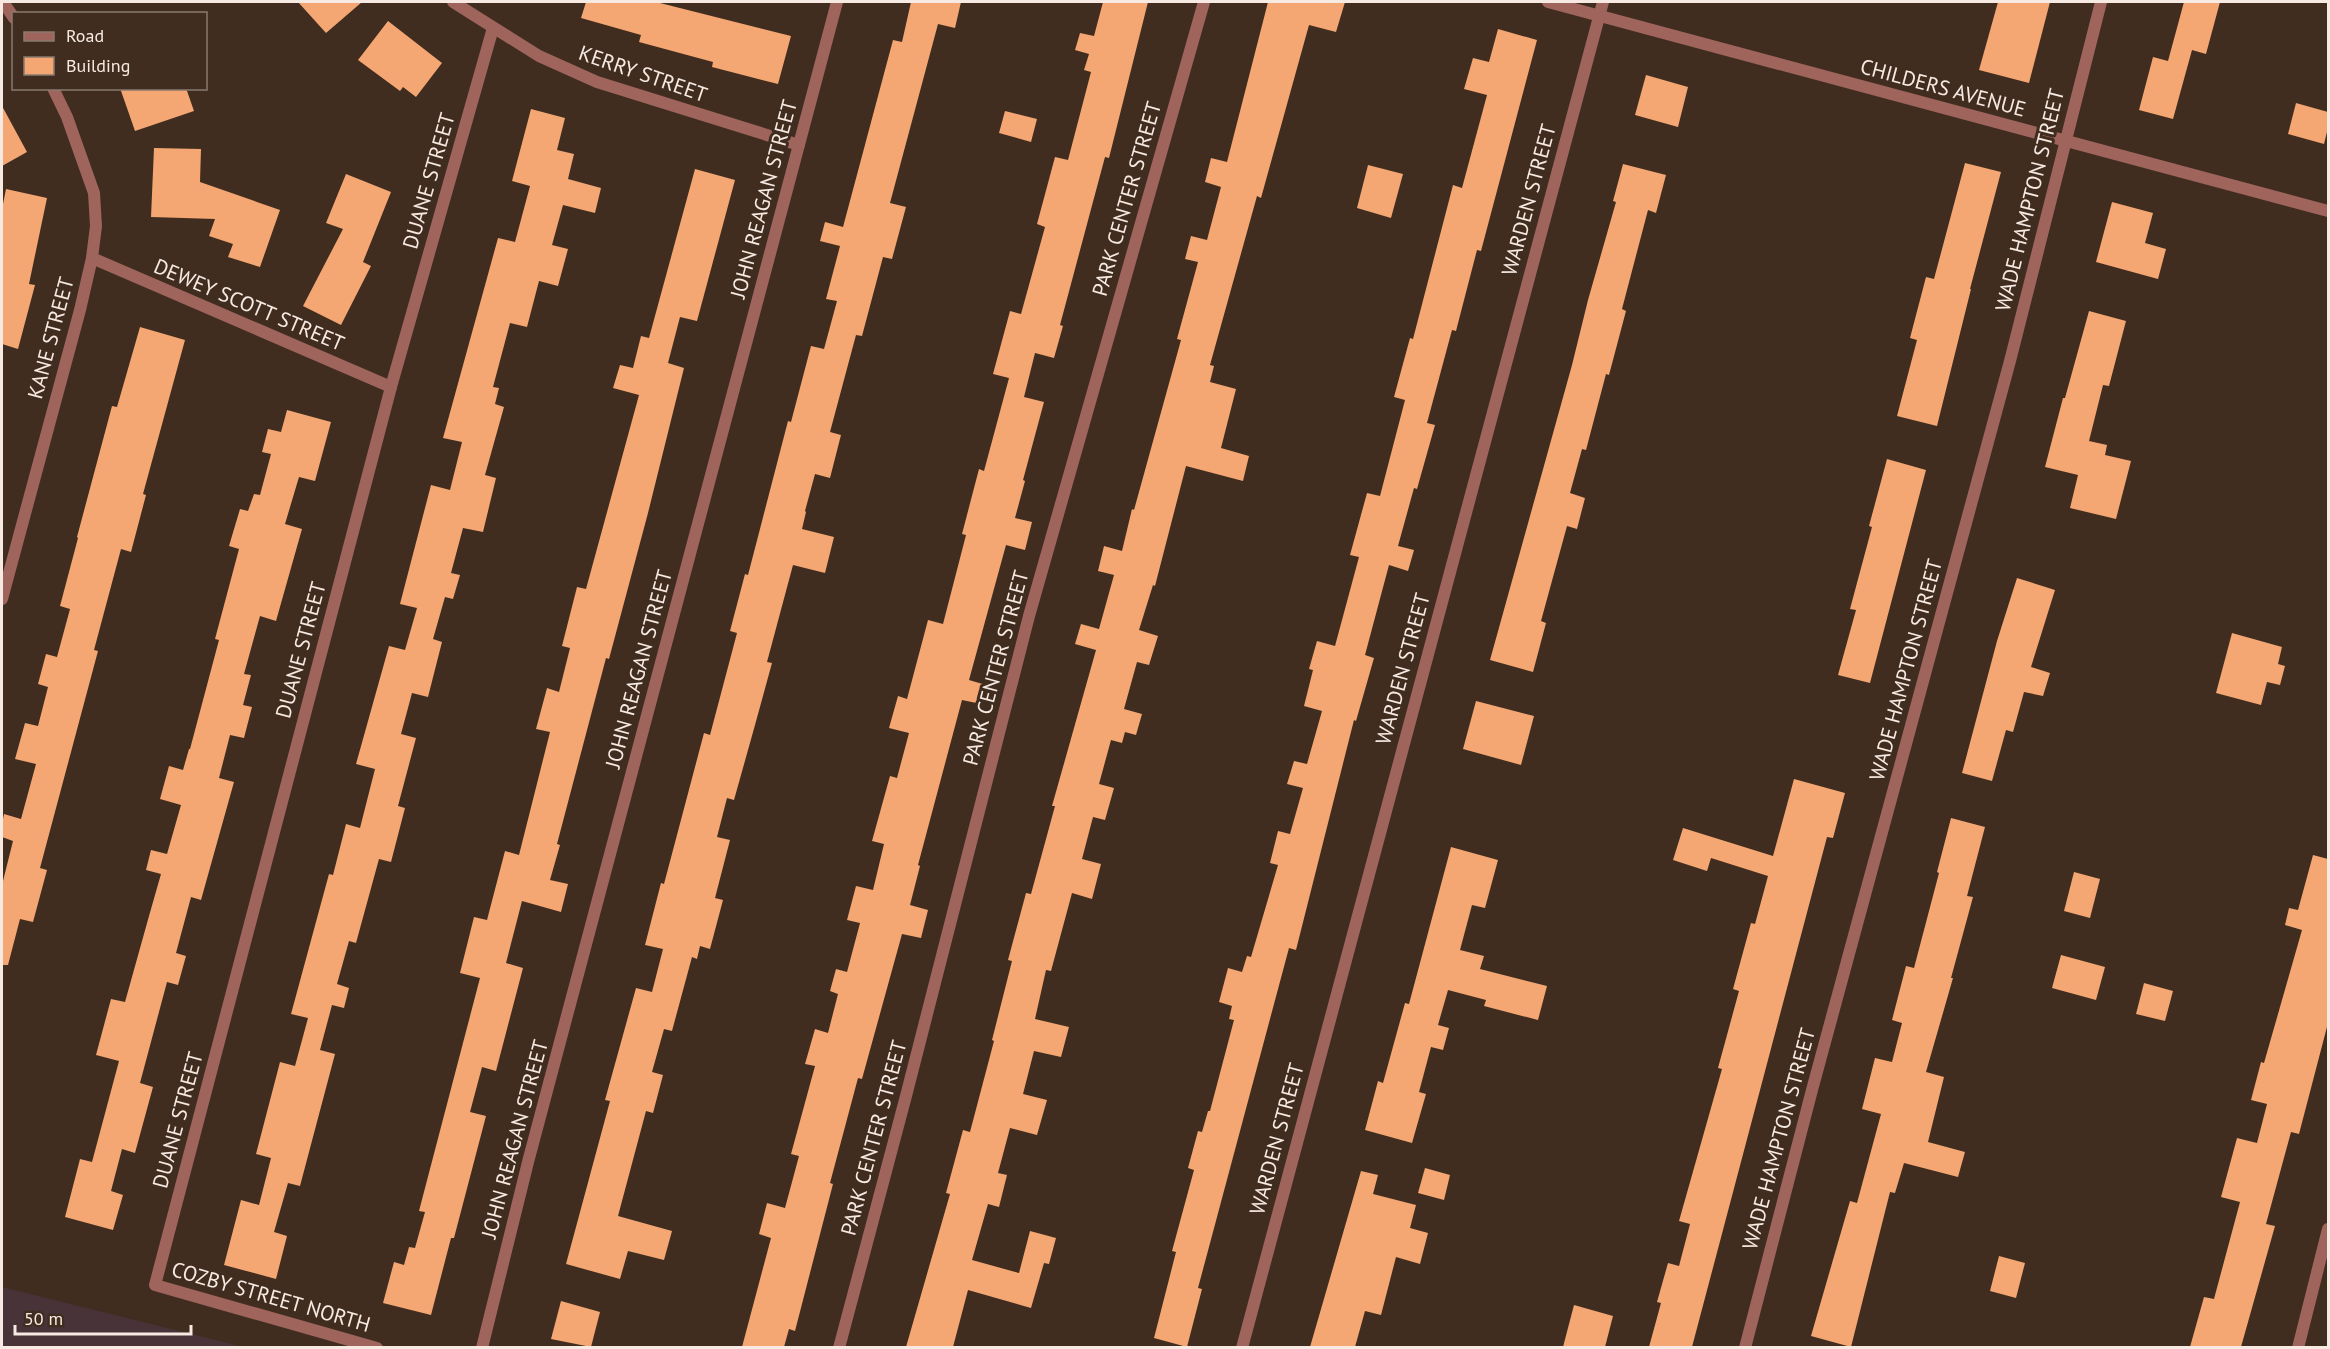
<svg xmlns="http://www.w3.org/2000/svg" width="2330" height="1349" font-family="'PT Sans',sans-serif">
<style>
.education{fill:#473338}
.building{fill:#f4a772}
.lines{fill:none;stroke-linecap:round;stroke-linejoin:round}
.minor{stroke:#9f645c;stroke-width:12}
.labels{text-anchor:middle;stroke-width:6;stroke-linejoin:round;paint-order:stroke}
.street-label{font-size:21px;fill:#f7eae2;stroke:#402d20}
</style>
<rect width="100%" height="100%" fill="#402d20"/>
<path class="education" d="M2,1287l241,60h-241z"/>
<g class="building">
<path d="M298,2h64l-36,31z"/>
<path d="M586,2h70l135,34 -13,48 -66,-17 1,-5 -74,-20 2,-7 -60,-17z"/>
<path d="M911,2h50l-6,26 -17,-4 -48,179 16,4 -14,52 -9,-2 -21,79 -6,-1 -26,97 11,3 -11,43 -15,-4 -10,37 1,1 -4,17 32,8 -9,36 -32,-8 -26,97 5,1 -17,62 -21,75 -7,-2 -10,39 13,3 -15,58 8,2 -13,49 -10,-3 -3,13 -5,-2 -20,74 -8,-2 -12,43 11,3 -10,38 -7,-2 -28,105 54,15 -8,29 -36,-9 -8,28 -54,-15 44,-163 -5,-1 31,-112 16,4 11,-43 -18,-4 16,-62 3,1 40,-151 6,2 27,-102 -7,-2 15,-57 3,1 40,-154 3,1 20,-76 13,3 13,-48 -11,-2 14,-53 -20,-5 5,-19 18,5 50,-187 9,2z"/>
<path d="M1103,2h45l-39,156 -4,-1 -45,168 3,1 -9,32 -19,-5 -11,44 20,5 -21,78 2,1 -10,37 17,4 -7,28 -19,-5 -37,135 17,5 -5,19 -19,-4 -44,165 2,1 -10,39 18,5 -7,28 -19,-4 -40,145 -4,-1 -28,105 3,1 -38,147 -6,-2 -5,18h-42l29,-109 -12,-4 8,-31 18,5 14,-52 -8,-2 24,-88 -10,-2 10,-35 13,4 10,-39 -8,-3 6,-22 11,3 13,-49 -13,-3 9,-34 17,4 11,-46 -12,-3 18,-65 7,2 12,-45 -20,-5 9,-32 9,3 21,-79 15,4 23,-89 -4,-1 17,-65 5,2 25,-93 -16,-4 17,-63 11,3 24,-87 -8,-3 18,-67 13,3 23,-88 -7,-2 5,-16 -14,-4 5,-17 14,3z"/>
<path d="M1268,2h77l-9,30 -27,-7 -48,173 -4,-2 -47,169 4,1 -4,16 26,7 -15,59 28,8 -6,25 -57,-15 -31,120 -2,-1 -14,45 19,6 -9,29 -12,-3 -13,47 18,5 -6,21 -11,-3 -3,11 -11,-3 -12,44 15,4 -9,32 -12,-3 -11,42 19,5 -9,35 -20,-6 -21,78 -5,-1 -11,49 34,8 -8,30 -27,-6 -11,43 24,6 -10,35 -27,-7 -12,45 9,2 -8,32 -11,-3 -16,56 47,13 11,-42 26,7 -7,26 -5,-1 -13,45 -63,-18 -15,57h-47l44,-153 -4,-1 17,-63 7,2 24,-91 -2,-1 20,-79 -4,-1 18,-67 5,1 24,-88h-3l44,-156 -21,-6 6,-20 18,5 15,-54 -16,-4 6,-25 18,5 10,-42 2,1 47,-170 -4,-1 21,-77 -13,-3 6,-23 16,4 14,-53 -16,-5 6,-24 16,4z"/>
<path d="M1998,2h52l-21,81 -50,-13z"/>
<path d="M2184,2h36l-14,52 -14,-4 -19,69 -34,-9 14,-53 15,4z"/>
<path d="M388,21l54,42 -26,34 -13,-10 -3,4 -42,-31z"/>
<path d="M1498,29l39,11 -56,211 -4,-1 -21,81 -4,-1 -25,93 8,2 -18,64 -3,-1 -16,58 16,4 -6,21 -19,-6 -24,90 9,3 -18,63 -2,-1 -58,230 -7,-2 -91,340 4,1 -15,58 -33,-9 22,-86 -4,-1 22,-81 -6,-2 10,-37 4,1 6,-21h2l24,-91 -5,-1 3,-13 -13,-4 9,-34 14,4 5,-16 4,1 27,-92 -8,-2 8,-32 12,3 13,-46 -16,-4 7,-23 13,3 15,-53 -18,-5 9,-36 -4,-1 8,-28 18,5 24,-89 -9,-2 17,-62 13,3 25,-96 -11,-3 16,-59 3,1 40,-154 9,3 25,-93 -23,-6 9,-31 16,4z"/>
<path d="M1646,75l42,12 -10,40 -43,-12z"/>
<path d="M120,88h66l8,23 -59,20z"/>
<path d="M2296,103l32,9v16l-4,16 -36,-10z"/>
<path d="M2,106l25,46 -25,14z"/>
<path d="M531,109l34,9 -8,32 17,4 -6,25 33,9 -6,25 -32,-8 -11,40 16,4 -10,37 -19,-5 -12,46 -17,-4 -17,64 6,1 -4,16 9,3 -19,68 11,3 -13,54 -20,-4 -12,45 9,2 -7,24 -8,-2 -12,42 9,3 -14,55 -16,-4 -11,41 15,4 -18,68 7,2 -14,54 -12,-3 -23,84 -7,-2 -12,43 12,4 -5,20 -12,-3 -12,45 15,4 -35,132 -12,-3 -14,49 13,4 -11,43 -52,-14 17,-65 18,5 12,-47 -15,-4 24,-92 15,4 13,-48 -17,-4 38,-140 4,1 13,-51 14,4 15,-59 -19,-5 33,-118 16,4 12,-42 -17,-4 31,-119 19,5 12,-48 -19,-4 55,-200 17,4 15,-56 -18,-5z"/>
<path d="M1005,111l32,8 -6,23 -32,-9z"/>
<path d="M154,148l47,1 -1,33 80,28 -20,57 -32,-10 5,-13 -24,-8 6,-17 -64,-2z"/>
<path d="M1965,163l36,9 -31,117h1l-34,137 -40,-10 20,-76 -7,-2 16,-61 8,2z"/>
<path d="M1623,164l43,11 -10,38 -8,-3 -26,99 4,2 -17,64 -3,-1 -20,76 -4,-1 -12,44 15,5 -8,31 -10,-3 -26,95 5,2 -13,49 -43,-12 82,-295 16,-65 28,-98 -3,-1z"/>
<path d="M1368,165l35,9 -12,44 -34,-10z"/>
<path d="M695,169l40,11 -38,141 -17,-4 -12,46 16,5 -36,145 -39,146 -3,-1 -49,186 3,1 -10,35 18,4 -7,28 -39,-11 -16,62 17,5 -27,103 -14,-4 -12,45 16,4 -32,122h-3l-20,77 -48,-12 11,-41 10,3 5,-18 6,1 10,-36 -6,-1 61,-233 -20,-5 14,-56 13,3 18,-69 14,4 31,-123 -14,-3 11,-41 12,4 11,-44 -8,-2 15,-59 9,2 53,-194 -26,-7 7,-23 13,3 8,-32 8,2z"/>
<path d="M346,174l45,18 -28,70 8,4 -30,59 -38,-19 40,-77 -17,-6z"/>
<path d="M6,189l41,9 -18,86 6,1 -17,64 -16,-5v-135z"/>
<path d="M2112,202l41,11 -8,30 21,6 -8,30 -62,-17z"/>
<path d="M2089,311l37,10 -17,65 -6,-1 -14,56 18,4 -2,10 26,6 -15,58 -46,-11 8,-33 -33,-8 18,-69h2z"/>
<path d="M140,327l45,13 -42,154 3,1 -15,57 -10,-3 -27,101 4,1 -58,217 7,2 -14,52 -13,-3 -12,46h-6v-80l11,-44 -11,-4v-13l2,-10 17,5 15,-55 -21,-5 10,-36 13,3 10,-39 -10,-3 8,-30 11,3 13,-48 -10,-3 18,-68 -1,-1 35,-131 5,1z"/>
<path d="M287,410l44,12 -16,59 -16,-4 -14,47 17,5 -26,92 -16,-5 -16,58 7,1 -8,30 9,2 -8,31 -14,-3 -11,43 15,4 -33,118 -10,-3 -15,56 10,3 -8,29 -11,-3 -27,101 13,4 -18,66 -13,-4 -11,42 12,4 -10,35 -48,-13 15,-58 12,3 27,-101 -23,-6 15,-56 14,3 24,-86 12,-42 -15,-4 5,-20 16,4 14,-49 -21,-6 9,-33 14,4 6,-21h1l29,-109 -4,-1 24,-90 -10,-3 11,-37 8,2 6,-17 6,1 11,-41 -9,-2 6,-23 13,3z"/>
<path d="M1887,459l39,11 -56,213 -32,-8 18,-65 -6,-1 22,-82 -3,-1z"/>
<path d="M2017,578l38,12 -24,77 19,6 -7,23 -19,-4 -11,40 -7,-2 -14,51 -30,-8 35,-132z"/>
<path d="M2232,633l50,14 -4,17 7,2 -5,19 -13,-3 -6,23 -45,-12z"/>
<path d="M1476,701l58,15 -13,49 -58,-16z"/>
<path d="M1794,779l51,14 -12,45 -6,-1 -135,510h-43l12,-44 -4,-1 11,-39 11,3 11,-42 -11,-3 43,-152 -4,-1 21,-77 -6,-2 18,-66 4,1 13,-48 -57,-18 -4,13 -34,-11 10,-32 90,28z"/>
<path d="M1951,818l34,9 -18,69 6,1 -22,81h2l-27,94 18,5 -16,65 37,10 -7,25 -54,-14 -9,30 -5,-1 -39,155 -40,-11 39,-135 7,2 24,-89 -19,-5 13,-51 17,4 10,-39 -10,-3 14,-54 8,2 25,-95 -2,-1z"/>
<path d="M1451,847l47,13 -13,48 -13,-3 -12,45 24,6 -4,13 67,17 -9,34 -54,-14 2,-6 -38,-10 -10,35 11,3 -6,22 -12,-3 -12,45 7,2 -14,49 -47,-13 13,-49 5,2 22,-80 4,1z"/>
<path d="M2313,855l15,4v164l-29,111 -8,-2 -25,92 9,2 -34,121h-51l14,-50 10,2 26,-97 -19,-5 16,-59 20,5 10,-39 -16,-4 10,-38 3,1 38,-133 -17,-5 4,-17 9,2z"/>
<path d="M2074,872l26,7 -10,39 -26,-7z"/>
<path d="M2061,955l44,12 -9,33 -44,-12z"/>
<path d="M2144,983l29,8 -8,30 -29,-7z"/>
<path d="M1425,1168l25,7 -6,25 -26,-7z"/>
<path d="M1361,1171l17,4 -5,19 43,11 -6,23 18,5 -8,31 -24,-7 -15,58 -16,-4 -10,36h-45z"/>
<path d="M1999,1256l26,7 -9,35 -26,-7z"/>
<path d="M561,1301l39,11 -9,35 -40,-8z"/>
<path d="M1574,1305l39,11 -8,31h-42z"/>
</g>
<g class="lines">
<g class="minor">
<path d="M3,2l11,16"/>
<path d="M453,2l86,54 58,26 202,63"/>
<path d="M1548,2l780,209"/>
<path d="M92,258l299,129"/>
<path d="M2,599l78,-289 12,-52 4,-32 -2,-33 -27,-76 -14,-29"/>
<path d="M377,1348l-222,-63 236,-898 102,-359"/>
<path d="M482,1348l46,-186 309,-1160"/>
<path d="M839,1348l67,-252 123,-480 175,-614"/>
<path d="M1242,1348l361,-1346"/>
<path d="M1745,1348l67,-258 198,-729 91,-359"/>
<path d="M2298,1348l30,-119"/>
</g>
</g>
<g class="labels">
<g class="street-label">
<text transform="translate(643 74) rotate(19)" y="7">KERRY STREET</text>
<text transform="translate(1943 88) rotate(15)" y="7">CHILDERS AVENUE</text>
<text transform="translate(429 181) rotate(-74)" y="7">DUANE STREET</text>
<text transform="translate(764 199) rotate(-75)" y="7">JOHN REAGAN STREET</text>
<text transform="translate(1127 199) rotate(-74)" y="7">PARK CENTER STREET</text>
<text transform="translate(1529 200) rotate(-75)" y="7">WARDEN STREET</text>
<text transform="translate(2030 200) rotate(-76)" y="7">WADE HAMPTON STREET</text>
<text transform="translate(249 305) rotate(23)" y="7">DEWEY SCOTT STREET</text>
<text transform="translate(51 338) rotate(-75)" y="7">KANE STREET</text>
<text transform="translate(301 650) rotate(-75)" y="7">DUANE STREET</text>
<text transform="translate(996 668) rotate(-75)" y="7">PARK CENTER STREET</text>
<text transform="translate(639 669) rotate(-75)" y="7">JOHN REAGAN STREET</text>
<text transform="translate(1403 669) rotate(-75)" y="7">WARDEN STREET</text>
<text transform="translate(1906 670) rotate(-75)" y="7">WADE HAMPTON STREET</text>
<text transform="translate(178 1120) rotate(-75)" y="7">DUANE STREET</text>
<text transform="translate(874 1138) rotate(-75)" y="7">PARK CENTER STREET</text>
<text transform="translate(515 1139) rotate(-75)" y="7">JOHN REAGAN STREET</text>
<text transform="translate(1277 1139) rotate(-75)" y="7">WARDEN STREET</text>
<text transform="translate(1779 1139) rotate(-75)" y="7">WADE HAMPTON STREET</text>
<text transform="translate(271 1297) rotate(16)" y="7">COZBY STREET NORTH</text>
</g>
</g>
<rect width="2330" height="1349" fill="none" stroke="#f7eae2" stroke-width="6"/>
<rect x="12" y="12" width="195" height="78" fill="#402d20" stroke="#89796e" stroke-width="1.5"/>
<rect x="24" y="32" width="30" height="9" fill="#9f645c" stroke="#89796e" stroke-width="1.5"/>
<text x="66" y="42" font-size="18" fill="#f7eae2">Road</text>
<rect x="24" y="57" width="30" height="18" fill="#f4a772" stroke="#89796e" stroke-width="1.5"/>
<text x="66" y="72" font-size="18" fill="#f7eae2">Building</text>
<path d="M15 1325v9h176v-9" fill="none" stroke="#f7eae2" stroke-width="3"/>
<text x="24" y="1325" font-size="18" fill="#f7eae2" stroke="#402d20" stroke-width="4.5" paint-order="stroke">50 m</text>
</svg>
